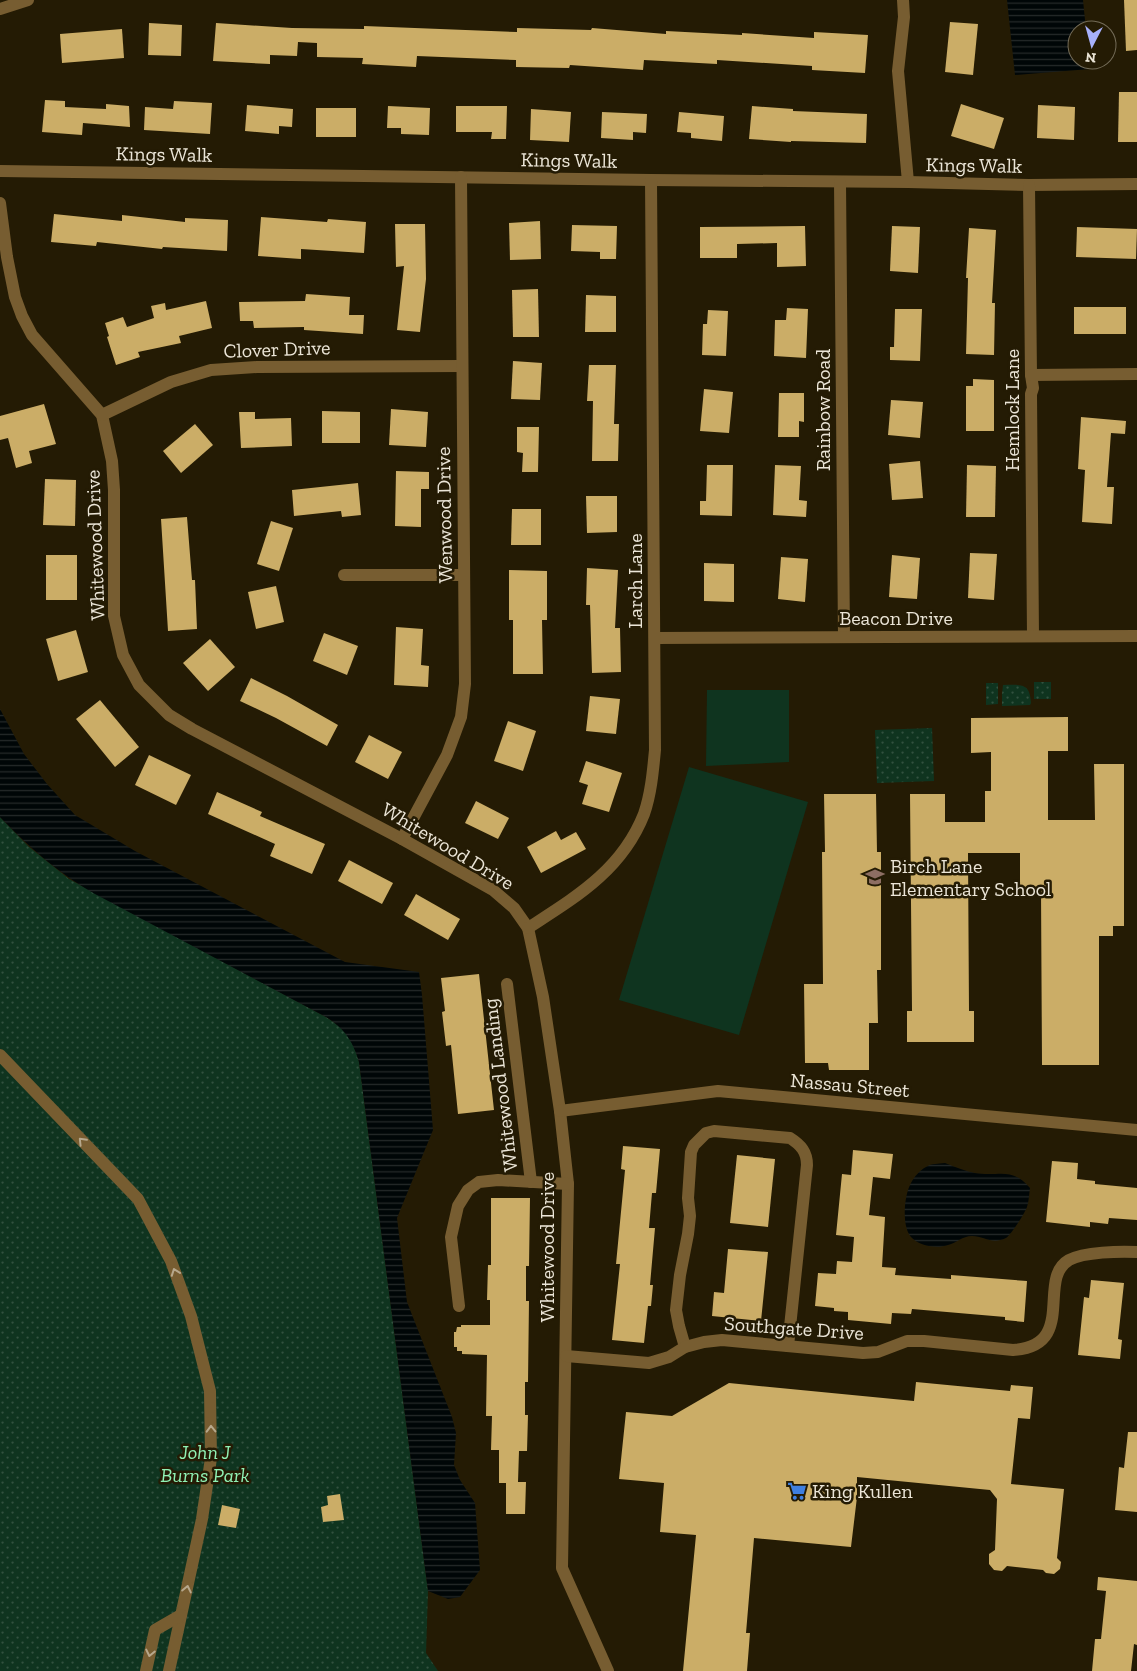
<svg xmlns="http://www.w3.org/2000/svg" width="1137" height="1671" font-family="'Zilla Slab',serif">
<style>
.grass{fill:#0f341f}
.park{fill:url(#park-dots)}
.water{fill:url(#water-rules)}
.building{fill:#cbad67}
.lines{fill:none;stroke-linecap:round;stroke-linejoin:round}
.street{stroke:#775d31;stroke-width:12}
.oneway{stroke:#b7a88c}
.labels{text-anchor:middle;stroke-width:5;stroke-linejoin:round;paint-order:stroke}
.street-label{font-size:20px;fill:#ebe5d7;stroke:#241b04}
.poi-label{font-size:20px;fill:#ebe5d7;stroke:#241b04;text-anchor:start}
.park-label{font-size:20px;font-style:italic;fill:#90f2b5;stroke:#241b04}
</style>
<defs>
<pattern id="park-dots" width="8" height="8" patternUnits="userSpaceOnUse" patternTransform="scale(1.25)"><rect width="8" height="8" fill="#0f341f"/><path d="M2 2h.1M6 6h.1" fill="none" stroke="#32513f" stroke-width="1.8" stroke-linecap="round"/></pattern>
<pattern id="water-rules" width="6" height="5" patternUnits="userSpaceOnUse" patternTransform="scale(1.25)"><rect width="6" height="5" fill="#000607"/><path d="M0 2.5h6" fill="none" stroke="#252a2a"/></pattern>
</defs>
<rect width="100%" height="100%" fill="#241b04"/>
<g class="grass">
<path d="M707,690h82v72l-83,4z"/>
<path d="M689,767l119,35 -69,233 -120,-35z"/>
</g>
<g class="park">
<rect x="1034" y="682" width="17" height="17"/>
<path d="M986,683h12v21l-12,1z"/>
<path d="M1003,685c18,0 27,-3 28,18l-1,2 -28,1v-12z"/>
<path d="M932,728l2,53 -57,2 -2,-53z"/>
<path d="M0,817l28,29 41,33 257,138c19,12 27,22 33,45l69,529 -2,62 12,18h-438z"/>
</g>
<g class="water">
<path d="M1007,0h76l3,30h-9v30h12l1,9 -75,6z"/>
<path d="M0,709l24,45 23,30 28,31 60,36 210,111 74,10 3,23 11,135 -36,88 10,84 45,115 4,16 -2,32 6,15 15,23 5,67 -20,27 -12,2 -20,-8 -69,-529c-6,-21 -15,-34 -33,-45l-231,-123c-39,-23 -63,-44 -95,-77z"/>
<path d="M945,1163c10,4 20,8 30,10 25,4 36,-7 55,15 -1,6 -1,13 -3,19 -2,6 -16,28 -21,31 -14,7 -22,-2 -34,-2 -10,0 -15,7 -24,9 -11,4 -28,1 -36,-7 -11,-10 -8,-43 -1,-55 3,-6 9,-13 15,-16 6,-4 12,-3 19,-4z"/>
</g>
<g class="building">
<path d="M1124,0h13v50l-11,1z"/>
<path d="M950,22l28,2 -5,51 -28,-3z"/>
<path d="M149,23l33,2 -1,31 -33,-1z"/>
<path d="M216,23l76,5 72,1v-3l153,6v-4l74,2 1,-2 74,6v-3l76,4v-2l72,5v-6l54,3 -3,38 -53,-3v-4l-95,-6v4l-73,-4 -1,10 -73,-5 -1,3 -53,-1v-7l-99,-4 -1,11 -54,-3 1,-6 -46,-1v-14l-19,-1 -1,14 -27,-1v9l-57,-3z"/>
<path d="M122,29l2,29 -62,5 -2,-29z"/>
<path d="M1119,92h18v50h-19z"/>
<path d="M45,100l20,1v6l41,2v-5l23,2 1,21 -47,-4 -1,12 -40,-3z"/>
<path d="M174,101l38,2 -2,31 -66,-4 1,-23 28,2z"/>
<path d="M961,104l43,14 -10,31 -43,-13z"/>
<path d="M247,105l46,4 -1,18 -13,-1v8l-34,-3z"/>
<path d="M1038,105l37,2 -1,33 -37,-2z"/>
<path d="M388,106l42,2 -1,27 -28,-1v-6h-14z"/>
<path d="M456,106h51l-1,33h-15l1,-7h-36z"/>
<path d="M752,106l41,3v2l74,3 -1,29 -75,-2v1l-42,-3z"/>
<rect x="316" y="108" width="40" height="29"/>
<path d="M531,109l40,3 -2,30 -39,-2z"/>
<path d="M602,112l45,2 -1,19 -13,-1v8l-32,-2z"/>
<path d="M679,112l45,4 -2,25 -31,-3v-5l-14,-1z"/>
<path d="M54,214l68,7v-6l63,7v-4l43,2 -1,31 -64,-4 -1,2 -65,-7 -1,4 -45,-4z"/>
<path d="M261,217l66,5 1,-3 38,3 -2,31 -63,-4v10l-43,-3z"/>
<path d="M540,221l1,38 -31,1 -1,-37z"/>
<path d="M395,224h30l1,55 -6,53 -23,-2 7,-64 -8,1z"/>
<path d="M572,225l45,1 -1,33h-16v-7l-29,-1z"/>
<path d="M805,226l1,40 -29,1v-24l-40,1v14h-37v-31z"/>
<path d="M892,226l28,1 -2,46 -28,-2z"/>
<path d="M1077,227l60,2 -1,30 -60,-2z"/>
<path d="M969,228l27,2 -4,73h3l-1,52 -28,-1 2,-76h-2z"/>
<path d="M538,289l1,48h-26l-1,-47z"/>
<path d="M306,294l44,3 -1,18h15l-1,19 -59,-4v-3l-50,1 -1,-7h-13l-1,-19 66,-1z"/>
<path d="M586,295l30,1v36h-31z"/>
<path d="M206,301l6,27 -33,8 2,7 -43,9 2,5 -24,8 -9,-28 2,-1 -4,-13 18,-6 4,10 27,-9 -3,-12 14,-3 1,7z"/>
<rect x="1074" y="307" width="52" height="27"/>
<path d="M787,308l21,1 -2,49 -32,-2 1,-36h11z"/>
<path d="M895,309h27l-2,52 -30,-1v-13h4z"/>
<path d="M708,310l20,1 -2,45 -24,-1 1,-31h4z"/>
<path d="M513,361l29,2 -2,37 -29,-1z"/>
<path d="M589,365h27l-2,59h5l-1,37h-26l1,-60h-6z"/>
<path d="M973,379l21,1v51h-28v-45h7z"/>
<path d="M704,389l29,3 -4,41 -29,-2z"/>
<path d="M779,393h25v29l-5,-1v16h-21z"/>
<path d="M891,400l32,2 -3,36 -32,-3z"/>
<path d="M44,404l12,40 -27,7 3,12 -16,5 -8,-30 -8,2v-24z"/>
<path d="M391,409l37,3 -2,35 -37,-2z"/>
<path d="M322,411l38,1v31h-38z"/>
<path d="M239,412h16v7l36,-1 1,28 -51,2z"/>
<path d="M1081,417l45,4 -1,13 -14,-1 -4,54h7l-2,37 -30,-2 3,-52 -7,-1z"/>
<path d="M195,424l18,21 -32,28 -18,-22z"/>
<path d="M517,427h22l-1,45h-16l1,-19 -6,-1z"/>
<path d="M920,461l3,37 -31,2 -3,-36z"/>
<path d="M707,465h26l-1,51 -32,-1v-14h6z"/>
<path d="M775,465l26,1 -2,34 8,1 -1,16 -33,-2z"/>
<path d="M967,465l29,1 -1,51h-29z"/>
<path d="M396,471l33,1v17h-8v38l-26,-1z"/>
<path d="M45,479l31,1 -1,46 -32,-1z"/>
<path d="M358,483l3,32 -19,2 -1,-6 -47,5 -2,-26z"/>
<path d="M586,496h31v36l-30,1z"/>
<path d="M512,509h29v36h-30z"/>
<path d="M187,517l5,63h3l2,49 -29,2 -7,-112z"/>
<path d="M271,521l22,7 -14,43 -22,-7z"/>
<path d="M970,553l27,1 -3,46 -26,-2z"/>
<rect x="46" y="555" width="31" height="45"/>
<path d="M892,555l28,3 -3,41 -28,-2z"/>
<path d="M781,557l27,2 -3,43 -27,-3z"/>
<path d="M704,563l30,1v38l-30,-1z"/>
<path d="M587,568l31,2 -3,58h5l1,44 -29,1 -2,-68h-4z"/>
<path d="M509,570l38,1v49h-5l1,54h-30v-54h-4z"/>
<path d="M276,586l8,36 -28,7 -8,-37z"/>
<path d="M396,627l27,2 -2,36 8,1 -1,21 -34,-2z"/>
<path d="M76,630l12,42 -30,9 -12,-42z"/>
<path d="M324,633l34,13 -11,29 -34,-14z"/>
<path d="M210,639l25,28 -27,24 -25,-28z"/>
<path d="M251,678l36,18 51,29 -11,21 -51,-28 -36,-17z"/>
<path d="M590,696l30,3 -4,35 -30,-3z"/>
<path d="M100,700l39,47 -24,20 -39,-48z"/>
<path d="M1068,717v34h-20v69h47l-1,-56h30v162h-11v10h-14v129h-57l-1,-175h-21v-37h-52l1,158h5v31h-67v-31h5l-2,-217h35v28h40v-31h6v-39l-20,1v-35z"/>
<path d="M508,721l28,10 -13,40 -29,-10z"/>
<path d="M369,735l33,17 -14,27 -33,-17z"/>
<path d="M149,755l42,20 -15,30 -41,-20z"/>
<path d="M586,761l36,12 -13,39 -27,-8 6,-19 -9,-3z"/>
<path d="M217,792l45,20 -2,4 65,28 -13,30 -42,-18 5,-12 -67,-30z"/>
<path d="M824,794h52l1,58h4v118h-4l1,53h-9v47h-40l-1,-7h-23l-1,-79h19l-1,-132h3z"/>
<path d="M476,801l33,17 -11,21 -33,-16z"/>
<path d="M556,831l5,9 15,-8 10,17 -45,24 -14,-26z"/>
<path d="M349,860l44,23 -11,21 -44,-23z"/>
<path d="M416,894l44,25 -12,21 -44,-25z"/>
<path d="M479,974l15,136 -36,4 -7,-69 -5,1 -4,-34 3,-1 -4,-33z"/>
<path d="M623,1146l37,3 -4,44h-4l-3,35h6l-5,57h3l-2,21h-3l-4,37 -32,-3 8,-76h-4l9,-94 -4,-1z"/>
<path d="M853,1150l40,4 -3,25 -17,-2 -4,38 16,2 -3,50 14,1 -1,7 56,4v-4l76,6 -3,41 -19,-2v-3l-93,-8 -1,5 -19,-1 -1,11 -43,-4v-8l-14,-1v-3l-19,-2 3,-33 18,1 1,-13 15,1 2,-25 -18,-2 6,-61 9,1z"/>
<path d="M737,1155l38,4 -7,68 -38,-4z"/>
<path d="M1052,1161l26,2 -1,16 18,2v3l42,4v32l-28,-2 -1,6 -18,-2v5l-44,-5z"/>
<path d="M491,1198h39l-1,68h-3v35h3l-1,81h-3v33h3l-1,36h-8l-1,31h8l-1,32h-19v-31h-7v-33h-8l1,-34h-6l1,-61 -25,-1v-3h-5v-4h-3v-15h2l1,-5h4v-2h29v-25h-3l1,-35h3z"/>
<path d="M728,1249l40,3 -7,69 -49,-5 2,-24 10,1z"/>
<path d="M1091,1280l33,3 -6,56 4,1 -2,19 -42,-4 6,-58 5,1z"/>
<path d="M916,1382l94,9 1,-6 22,2 -3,32 -12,-1 -7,66 53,5 -7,69 4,4 -1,7 -6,5 -8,-1 -3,-3 -36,-4 -5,5 -8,-1 -5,-6v-10l6,-4 2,-51 -7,-9 -133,-13v20l-6,50 -97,-9 -8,95h4l-3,38h-64l13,-136 -36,-3 4,-49 -45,-4 7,-67 46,4 57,-33 185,18z"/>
<path d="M1128,1432h9v80l-22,-2 4,-43 5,1z"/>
<path d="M340,1494l4,26 -21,2 -2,-15 7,-2 -1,-9z"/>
<path d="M222,1505l18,4 -4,19 -18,-3z"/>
<path d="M1098,1577l39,4v64l-3,-1 -3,27h-39l3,-32h6l5,-48 -9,-1z"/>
</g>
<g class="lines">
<g class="street">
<path d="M903,0l1,17 -6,54 10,111"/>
<path d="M0,9l28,-9"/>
<path d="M0,171l651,9 257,2 121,3 108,-1"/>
<path d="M840,182l4,455"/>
<path d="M1029,185l2,190 2,13 -2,6 2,242"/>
<path d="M0,203l7,54 8,40 7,19 10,19 70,80 10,46 2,29v126l9,39 16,30 30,30 23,14 210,110 91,51 21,18 14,20 15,69 17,114 8,73 -6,384 46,103"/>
<path d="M1031,375l106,-1"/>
<path d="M102,415l69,-33 40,-12 46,-3 205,-1"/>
<path d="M344,575h120"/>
<path d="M655,638l482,-2"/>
<path d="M402,839l45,-84 14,-38 4,-33 -4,-507"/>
<path d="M528,928c48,-31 94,-58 116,-114 7,-20 9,-43 11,-64l-4,-570"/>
<path d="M507,984l24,198"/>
<path d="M0,1055l138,144 33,62 20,55 19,75 1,67 -9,61 -33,152"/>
<path d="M560,1111l158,-20 419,39"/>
<path d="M459,1306l-8,-69 7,-31 10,-16 11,-8 19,-2 70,4"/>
<path d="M685,1347l-6,-21 -3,-16 4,-35 8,-41 2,-18 -2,-18 3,-46 3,-7 12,-12 8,-2 76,7c11,7 17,14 17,27l-19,181"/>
<path d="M566,1356l83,7 20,-6 16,-10 19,-5 18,-2 141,13 15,-1 29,-11h17l89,9c65,-4 23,-71 56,-90 15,-8 51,-9 68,-8"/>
<path d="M146,1671l9,-41 26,-15"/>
</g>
</g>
<defs><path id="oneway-chevron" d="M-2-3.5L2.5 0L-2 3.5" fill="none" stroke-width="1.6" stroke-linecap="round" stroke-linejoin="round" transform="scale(1.25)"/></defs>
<g class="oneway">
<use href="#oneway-chevron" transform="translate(82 1141) rotate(-134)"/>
<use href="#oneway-chevron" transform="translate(175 1272) rotate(-110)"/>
<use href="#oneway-chevron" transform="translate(211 1429) rotate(-91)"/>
<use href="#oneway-chevron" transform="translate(187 1589) rotate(-78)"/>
<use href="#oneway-chevron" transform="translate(150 1653) rotate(102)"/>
</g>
<defs>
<g id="school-bare" transform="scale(1.5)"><path d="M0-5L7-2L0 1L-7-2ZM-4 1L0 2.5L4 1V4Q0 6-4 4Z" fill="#8d6e63" stroke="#241b04" stroke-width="2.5" paint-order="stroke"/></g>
<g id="supermarket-bare" transform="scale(1.5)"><path d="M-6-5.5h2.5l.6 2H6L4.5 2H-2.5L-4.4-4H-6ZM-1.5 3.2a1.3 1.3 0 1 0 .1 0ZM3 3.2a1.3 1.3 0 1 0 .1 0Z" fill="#3f7fe0" stroke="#241b04" stroke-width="2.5" paint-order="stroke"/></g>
</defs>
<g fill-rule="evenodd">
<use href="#school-bare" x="875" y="877"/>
<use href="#supermarket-bare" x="797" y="1491"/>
</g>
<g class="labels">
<g class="street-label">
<text transform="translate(164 154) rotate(1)" y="7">Kings Walk</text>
<text transform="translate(569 160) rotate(1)" y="7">Kings Walk</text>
<text transform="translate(974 165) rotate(1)" y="7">Kings Walk</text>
<text transform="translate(277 349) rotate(-2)" y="7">Clover Drive</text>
<text transform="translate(823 410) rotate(-90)" y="7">Rainbow Road</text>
<text transform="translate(1012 410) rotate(-90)" y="7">Hemlock Lane</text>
<text transform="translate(444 515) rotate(-91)" y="7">Wenwood Drive</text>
<text transform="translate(95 545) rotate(-92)" y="7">Whitewood Drive</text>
<text transform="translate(635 581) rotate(-90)" y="7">Larch Lane</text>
<text x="896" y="625">Beacon Drive</text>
<text transform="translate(448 846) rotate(31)" y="7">Whitewood Drive</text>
<text transform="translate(500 1085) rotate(-97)" y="7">Whitewood Landing</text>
<text transform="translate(850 1085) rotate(5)" y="7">Nassau Street</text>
<text transform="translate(547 1247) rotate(-90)" y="7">Whitewood Drive</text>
<text transform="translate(794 1328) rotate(4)" y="7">Southgate Drive</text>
</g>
<g class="poi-label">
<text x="890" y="873">Birch Lane<tspan x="890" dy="23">Elementary School</tspan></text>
<text x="812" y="1498">King Kullen</text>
</g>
<g class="park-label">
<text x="205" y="1459">John J<tspan x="205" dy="23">Burns Park</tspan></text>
</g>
</g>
<g transform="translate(1092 45) rotate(186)"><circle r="24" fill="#241b04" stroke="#746c58"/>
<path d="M0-4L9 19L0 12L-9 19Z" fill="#a7b1fc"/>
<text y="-8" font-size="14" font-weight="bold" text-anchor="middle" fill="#ebe5d7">N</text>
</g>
</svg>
